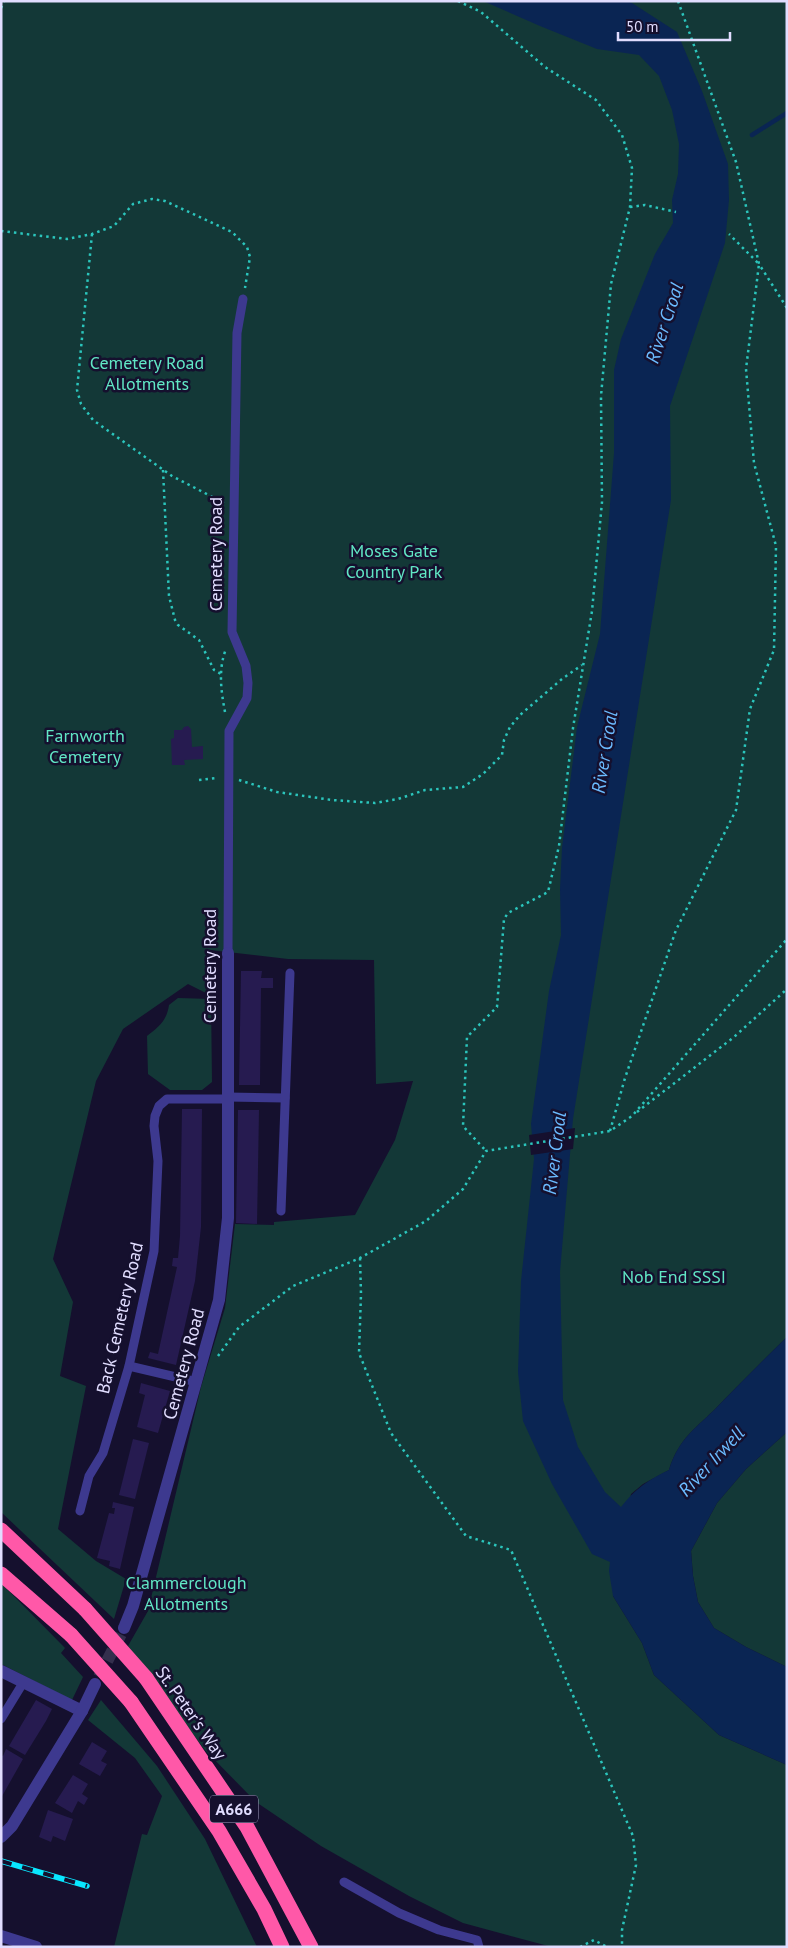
<svg xmlns="http://www.w3.org/2000/svg" width="788" height="1948" font-family="'PT Sans',sans-serif">
<style>
.green{fill:#133837}
.water{fill:#0a2553}
.pier{fill:#15102e}
.lines{fill:none;stroke-linecap:round;stroke-linejoin:round}
.stream{stroke:#0a2553;stroke-width:4.5}
.building{fill:#261b50}
.street-tunnel{stroke:#342f4d;stroke-width:12;stroke-dasharray:12 6;stroke-linecap:butt}
.path{stroke:#2bc5bc;stroke-width:2.5;stroke-dasharray:2.5 4;stroke-linecap:butt}
.lane{stroke:#3d398f;stroke-width:9}
.street{stroke:#3d398f;stroke-width:12}
.highway{stroke:#ff58a8;stroke-width:15}
.rail-casing{stroke:#09e7ff;stroke-width:5.5}
.rail{stroke:#15102e;stroke-width:4;stroke-dasharray:11;stroke-linecap:butt}
.highway-bridge{stroke:#ff58a8;stroke-width:15}
.labels{text-anchor:middle;stroke-width:5;stroke-linejoin:round;paint-order:stroke}
.shield{fill:#15102e;stroke:#a4a0c0;stroke-width:1}
.shield-label{font-size:16px;font-weight:bold;fill:#e1ddff}
.park-label{font-size:18px;fill:#61e7c5;stroke:#15102e}
.street-label{font-size:18px;fill:#e1ddff;stroke:#15102e}
.water-label{font-size:19px;font-style:italic;fill:#6bbbff;stroke:#15102e}
</style>
<rect width="100%" height="100%" fill="#15102e"/>
<g class="green">
<path d="M1,1h786v1336c-23,22 -45,45 -68,68 -22,23 -40,32 -50,65l-26,14 -12,10 -18,102 29,47 12,32 65,60 68,30v182h-235l-89,-24 -54,-27 -88,-50 -65,-44 -52,-53 -76,-103 20,-35 53,-224 24,-79 10,-84 39,1v-3l81,-7 40,-75 18,-59 -37,3 -2,-124 -86,-1 -78,-9v45l-22,-11 -65,45 -27,52 -43,178 20,43 -13,74 26,10 -28,143 38,32 30,18 -12,40 -113,-107z"/>
<path d="M178,998l33,1 1,83 -10,8h-32l-22,-16 -1,-38c12,-9 20,-16 22,-31z"/>
<path d="M787,1432v235l-41,-20 -32,-19 -16,-26 -5,-26 -2,-25 26,-48 29,-34z"/>
<path d="M1,1583l64,65 -4,5 22,24 -11,23 -71,-36z"/>
<path d="M101,1700l56,66 48,73 52,108h-143l28,-113 5,1 15,-39 -27,-38 -47,-38z"/>
</g>
<path class="water" d="M483,1h144l5,2 45,29 25,59 26,73 1,36 -4,43 -55,163 1,94 -98,619 -13,153 3,128 15,47 27,45 16,15c13,-17 28,-28 48,-37 10,-33 28,-42 50,-65 23,-23 45,-46 68,-68v95l-41,37 -29,34 -26,48 2,25 5,26 16,26 32,19 41,20v98l-68,-30 -65,-60 -12,-32 -29,-47 -4,-25 1,-9 -18,-8 -40,-70 -29,-63 -5,-49 3,-91 13,-122 -3,-35 18,-133 12,-56 -1,-46 2,-41 15,-121 23,-93 14,-181v-83l7,-31 34,-85 18,-31 -1,-23 6,-26 1,-30 -7,-34 -13,-34 -20,-21 -42,-6 -57,-23z"/>
<path class="pier" d="M575,1128l-2,21 -42,6 -2,-20z"/>
<g class="lines">
<path class="stream" d="M752,135l35,-22"/>
</g>
<g class="building">
<path d="M188,726l3,3 1,18 11,-1v13l-19,1 1,5h-13l-1,-26 3,-1v-8h8l2,-3z"/>
<path d="M241,971h21l-1,7h12v10h-12l-1,97h-21z"/>
<path d="M182,1109h20l-1,118 -6,54 -19,84 -28,-7 2,-6 8,2 19,-87 -5,-1 1,-8h5l2,-22z"/>
<path d="M238,1110h21l-2,114 -21,-1z"/>
<path d="M141,1383l29,8 -12,42 -21,-6 8,-32 -6,-2z"/>
<path d="M133,1439l16,4 -14,56 -16,-4z"/>
<path d="M113,1502l21,5 -14,62 -11,-3 1,-5 -13,-3 12,-45 5,1 1,-6h-3z"/>
<path d="M36,1700l16,9 -6,12 -21,34 -16,-9z"/>
<path d="M92,1742l15,9 -6,10 6,3 -7,12 -21,-12z"/>
<path d="M6,1749l17,10 -22,39v-43l2,1z"/>
<path d="M73,1775l15,9 -6,10 6,4 -4,7 -6,-4 -6,12 -17,-10z"/>
<path d="M48,1810l25,9 -8,22 -12,-5 -2,6 -12,-5z"/>
</g>
<g class="lines">
<path class="street-tunnel" d="M99,1677l25,-49"/>
<g class="path">
<path d="M458,1l23,11 64,55 51,33 26,35 10,33 -2,39 -19,77 -10,112 1,106 -10,109 -19,117 -14,118 -11,46 -40,21 -4,6 -7,88 -30,30 -4,89 23,25"/>
<path d="M678,1l58,161 23,102 28,44"/>
<path d="M1,8l3,-7"/>
<path d="M630,207l15,-2 31,7"/>
<path d="M1,231l66,8 25,-5 22,-8 19,-22 19,-5 13,2 67,31 15,15 3,10 -5,31"/>
<path d="M92,234l-15,156 4,14 12,16 79,56 52,27"/>
<path d="M163,470l6,126 6,24 3,5 21,15 15,30 7,4"/>
<path d="M225,712c-4,-21 -7,-43 1,-63"/>
<path d="M199,780l18,-2"/>
<path d="M239,780l38,12 55,8 43,3 23,-4 27,-9 38,-3 20,-13 19,-19 2,-15 6,-13 10,-12 42,-36 20,-14"/>
<path d="M637,1112l97,-75 53,-48"/>
<path d="M610,1131l15,-53 51,-148 60,-120 14,-101 24,-59 2,-104 -22,-83 -8,-94 13,-105 -30,-30"/>
<path d="M360,1258l1,36 -2,59 32,80 75,103 45,14 122,286 3,29 -14,65v17"/>
<path d="M218,1356l21,-29 54,-41 67,-28 66,-37 37,-32 23,-38 124,-20 22,-15 155,-177"/>
<path d="M580,1947l14,-7 13,7"/>
</g>
<g class="lane">
<path d="M228,953l1,-222 18,-33 1,-15 -2,-17 -14,-34 5,-299 6,-34"/>
<path d="M227,1097l58,1"/>
<path d="M281,1211l9,-238"/>
<path d="M129,1366l68,16"/>
<path d="M80,1511l9,-35 14,-23 26,-87 25,-115 4,-90 -4,-35 1,-10 4,-10 8,-7h60"/>
<path d="M1,1719l22,-36"/>
<path d="M344,1882l55,31 40,17 38,10 2,7"/>
</g>
<g class="street">
<path d="M124,1628l9,-22 86,-306 9,-82v-265"/>
<path d="M1,1671l81,40"/>
<path d="M1,1837l11,-11 70,-115 13,-27"/>
<path d="M1,1936l35,11"/>
</g>
<g class="highway">
<path d="M1,1530l84,79"/>
<path d="M1,1574l70,61"/>
<path d="M146,1678l101,149 64,120"/>
<path d="M131,1702l88,129 45,78 18,38"/>
</g>
<g class="rail-casing">
<path id="rail" d="M1,1861l86,25"/>
</g>
<use href="#rail" class="rail"/>
<g class="highway-bridge">
<path d="M85,1609l61,69"/>
<path d="M71,1635l60,67"/>
</g>
</g>
<g class="labels">
<rect class="shield" x="210" y="1795.5" width="48" height="27" rx="4"/>
<g class="shield-label">
<text x="234" y="1815">A666</text>
</g>
<g class="park-label">
<text x="147" y="369">Cemetery Road<tspan x="147" dy="21">Allotments</tspan></text>
<text x="394" y="557">Moses Gate<tspan x="394" dy="21">Country Park</tspan></text>
<text x="85" y="742">Farnworth<tspan x="85" dy="21">Cemetery</tspan></text>
<text x="674" y="1283">Nob End SSSI</text>
<text x="186" y="1589">Clammerclough<tspan x="186" dy="21">Allotments</tspan></text>
</g>
<g class="street-label">
<text transform="translate(216 554) rotate(-90)" y="6">Cemetery Road</text>
<text transform="translate(210 966) rotate(-90)" y="6">Cemetery Road</text>
<text transform="translate(120 1318) rotate(-77)" y="6">Back Cemetery Road</text>
<text transform="translate(184 1364) rotate(-75)" y="6">Cemetery Road</text>
<text transform="translate(191 1713) rotate(55)" y="6">St. Peter's Way</text>
</g>
<g class="water-label">
<text transform="translate(664 323) rotate(-72)" y="7">River Croal</text>
<text transform="translate(604 752) rotate(-81)" y="7">River Croal</text>
<text transform="translate(554 1153) rotate(-83)" y="7">River Croal</text>
<text transform="translate(711 1461) rotate(-47)" y="7">River Irwell</text>
</g>
</g>
<rect width="788" height="1948" fill="none" stroke="#e1ddff" stroke-width="5"/>
<path d="M618 32v8h112v-8" fill="none" stroke="#e1ddff" stroke-width="2.5"/>
<text x="626" y="32" font-size="15" fill="#e1ddff" stroke="#15102e" stroke-width="4" paint-order="stroke">50 m</text>
</svg>
